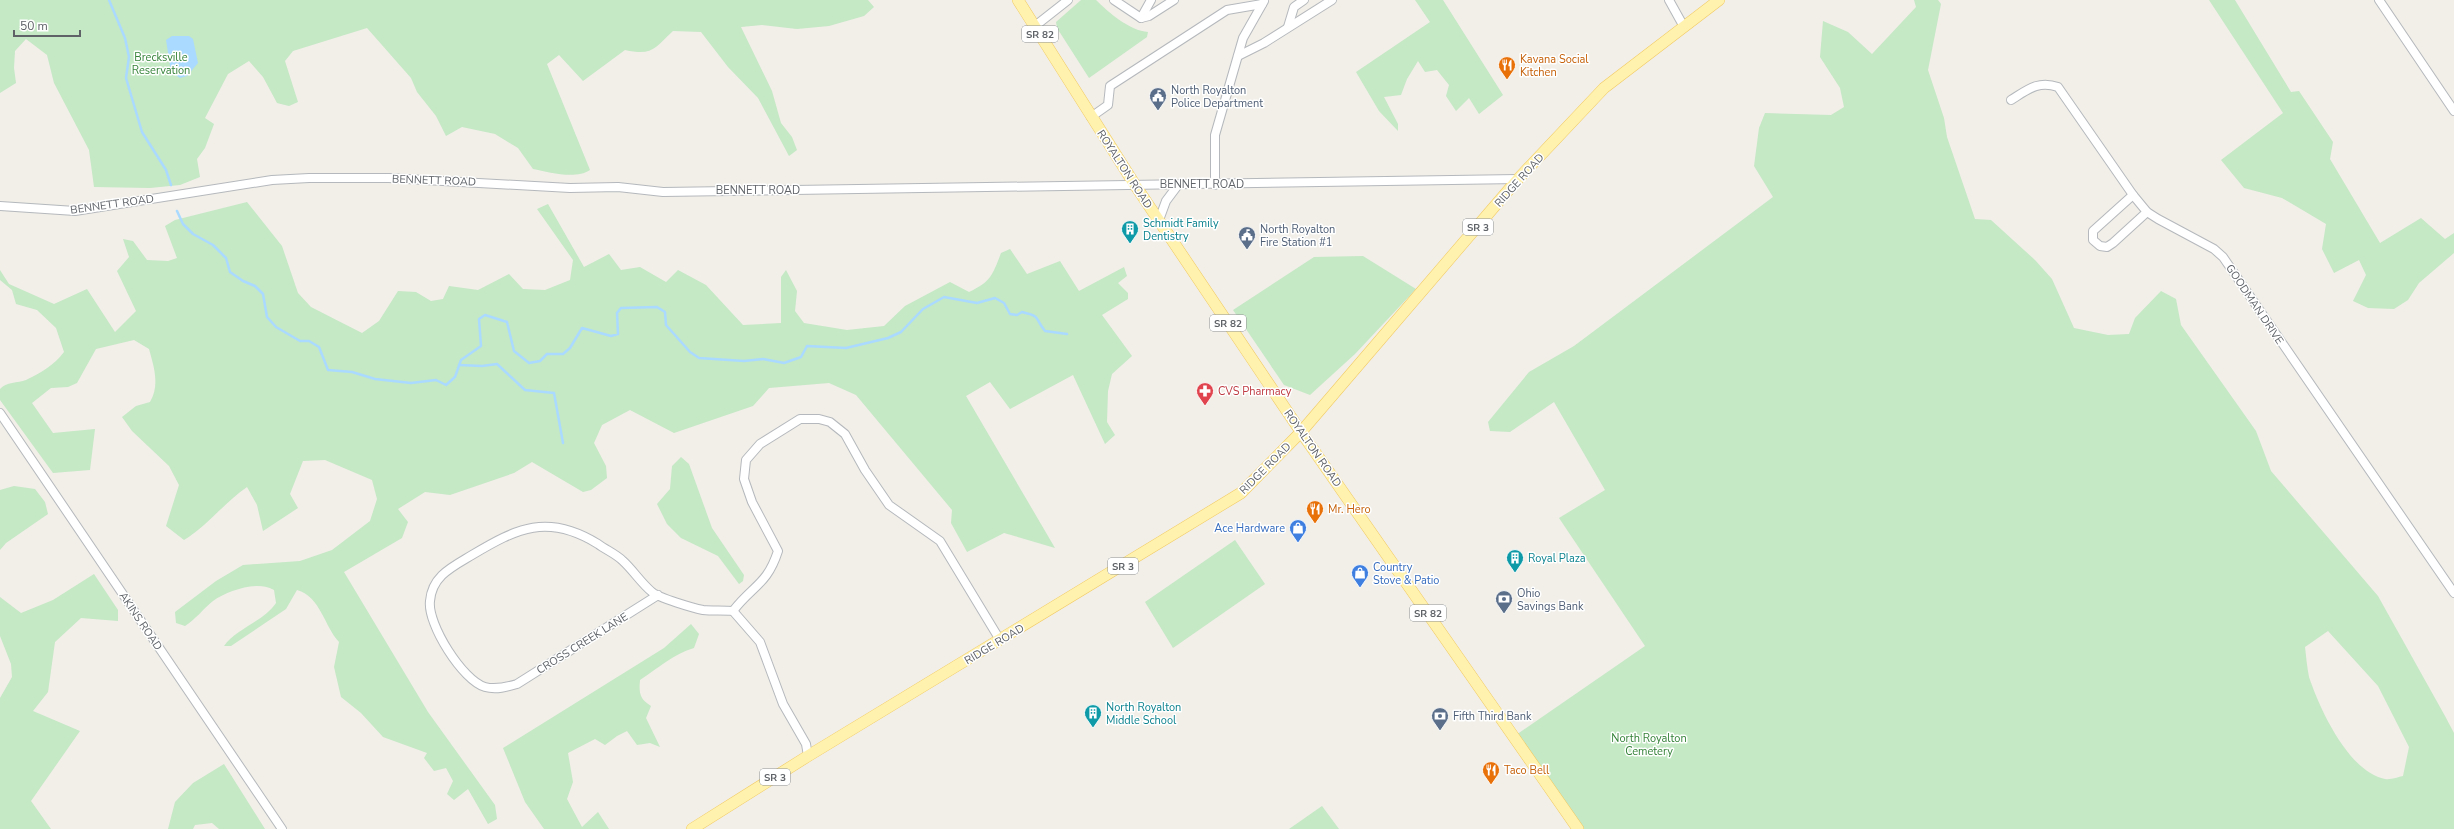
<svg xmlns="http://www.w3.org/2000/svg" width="2454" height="829" font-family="'Nunito Sans',sans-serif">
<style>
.green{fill:#c5e8c5;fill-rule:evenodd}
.water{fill:#aadaff}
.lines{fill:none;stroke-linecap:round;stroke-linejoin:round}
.stream{stroke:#aadaff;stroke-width:2.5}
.minor-casing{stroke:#b5b8bc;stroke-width:10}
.major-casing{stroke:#f2c960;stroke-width:12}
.minor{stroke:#fff;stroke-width:8}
.major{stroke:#fff2af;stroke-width:11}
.labels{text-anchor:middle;stroke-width:3;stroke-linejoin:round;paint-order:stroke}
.shield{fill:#fff;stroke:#8f9295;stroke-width:1}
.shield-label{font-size:10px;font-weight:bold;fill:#5f6368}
.park-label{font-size:11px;fill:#348238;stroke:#fff}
.food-label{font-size:11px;fill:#c56008;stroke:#fff;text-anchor:start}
.service-label{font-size:11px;fill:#4e5e75;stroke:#fff;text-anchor:start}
.street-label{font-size:11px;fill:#5f6368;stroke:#fff}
.culture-label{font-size:11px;fill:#0d838f;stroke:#fff;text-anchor:start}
.health-label{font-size:11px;fill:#be3a42;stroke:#fff;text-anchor:start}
.shop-label{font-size:11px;fill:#366cbe;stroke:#fff;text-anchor:end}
</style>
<rect width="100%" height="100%" fill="#f1efe8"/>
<g class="green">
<path d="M0,0h868l6,7 -10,9 -35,10 -32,3 -35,-4 -21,2 31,64 9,32 11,14 5,13 -8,6 -31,-58 -30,-31 -27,-35 -28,-1c-19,18 -21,25 -48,19l-42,31 -24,-26 -12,9 43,106c-15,10 -41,2 -57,-1l-15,-21 -23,-14 -33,-7 -16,9 -10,-20 -19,-24 -6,-14 -44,-50 -74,23 -8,10 13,41 -9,4 -12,-3 -14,-26 -14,-16 -21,13 -23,44 9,6 -9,24 -8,11 3,18 -20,8 -30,3 -56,-1 -5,-37 -35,-67 -7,-28 -21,-16 -11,12 -1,17 2,15 -16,10z"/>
<path d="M1081,0h15c12,12 34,31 52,32l-1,5 -58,41 -32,-50 -1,-6z"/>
<path d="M1415,0h28l60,95 -24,19 -10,-16 -13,13 -10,-15 3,-11 -12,-15 -12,2 -7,-11 -11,18 -6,16 -17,2 14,27v7l-19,-20 -23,-39 74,-50z"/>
<path d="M1914,0h24l3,4 -13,66 16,48 3,19 28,82 16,1 44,40 17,19 22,49 34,7 21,-1 6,-16 26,-27 15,8 5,26 75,106 15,40 107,125 67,120 9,17v96h-872l-66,-94 129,-89 -86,-128 46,-28 -51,-88 -44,30 -20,-1 -2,-9 41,-50 45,-26 199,-149 -19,-31 5,-38 6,-15 66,2 13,-8 -4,-19 -20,-31 3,-36 25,11 24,22 44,-47zM2328,631l50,55 31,61 -6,29c-5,1 -12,4 -18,3 -36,-7 -65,-69 -76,-102 -2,-10 -3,-21 -4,-30z"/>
<path d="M2209,0h26l56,92 8,-1 34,51 -3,17 50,84 41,-25 24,21 9,-6v20l-35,30 -11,17 -14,9 -26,-1 -15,-7 13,-26 -7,-15 -25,13 -12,-24 4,-25 -44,-26 -38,-10 -23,-28 62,-47z"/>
<path d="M247,202l35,44 16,47 13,14 51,26 17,-12 19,-30 18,1 15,9 12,-2 6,-13 29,4 31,-16 14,15 22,1 25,-10 3,-20 -36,-51 11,-5 36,63 25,-13 12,16 19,-3 26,15 12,-12 28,15 37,40 38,-2v-46l5,-7 11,21 -2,20 9,12 43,7 37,-4 21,-20 45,-24 19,10c22,-10 24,-18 32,-39l9,-4 17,25 33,-13 19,30 45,-24 3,9 -9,7 10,10v6l-26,16 30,41 -20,18 -4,17 -1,31 8,13 -10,9 -32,-69 -63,34 -20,-27 -24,14 89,152 -51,-15 -37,19 -16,-29 1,-13 -96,-115 -27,-12 -60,5 -16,18 -79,27 -44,-23 -28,15 -8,18 12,23 1,12 -16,12 -8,2 -51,-30 -18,11 -64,22 -25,-3 -27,17 10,13 -6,16 -58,34 84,140 67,93 2,14 -9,5 -20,-35 -14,11 -7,-6 6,-13 -7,-13 -12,3 -10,-13 3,-5 -44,-16 -22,-24 -20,-16 -7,-30 5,-25c-15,-16 -18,-45 -42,-52l-11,19 -55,37h-7c13,-18 39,-24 52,-43l-2,-13c-16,-10 -47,1 -61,11 -10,8 -17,18 -28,25l-9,-3 -1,-11 41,-31 27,-16 57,-4 32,-11 38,-29 7,-22 -5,-19 -47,-20 -22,1 -13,33 8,14 -35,23 -6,-26 -10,-18c-23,16 -40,39 -63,53l-18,-14 13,-41 -10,-19 -37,-35 -10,-14 14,-11 14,-4c10,-17 4,-35 -1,-53l-15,-9 -38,9 -19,34 -9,4 -17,1 -19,15 21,30 42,-4 -5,41 -37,3 -53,-73v-11c6,-7 18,-6 26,-9 15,-7 28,-15 38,-28l-8,-24 -19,-18 -21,-6 -4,-14 -12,-10v-10l9,14 45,20 33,-15 28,43 21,-21 -19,-40 12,-14 -6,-18 10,2 14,19 21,1 9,-3 -12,-32 10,-6z"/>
<path d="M1363,256l53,33 -61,65 -45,41 -26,-10 -51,-75 81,-53z"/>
<path d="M681,457l8,7 23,64 32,47 -1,6 -4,3 -21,-28 -37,-18 -14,-14 -10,-20 13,-15 2,-23z"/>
<path d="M14,486l21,3 10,13 3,12 -42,29 -6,7v-60z"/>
<path d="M1235,540l30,44 -92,64 -28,-46z"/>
<path d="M94,574l24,36v11l-37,-3 -26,24 -7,50 -15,19 47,20 -49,70 20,28h-51v-131l12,-21 -1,-13 -11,-28v-39l21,16 32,-13z"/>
<path d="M691,624l8,10 -5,14c-20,6 -36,20 -54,32 -1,12 -1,19 11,26l-5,12 14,29 -10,-4 -13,2 -10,-14 -10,5 -12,9 -10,-6 -27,14 5,29 -6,17 15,28 16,-15 11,17h-65l-19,-27 -22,-54 161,-100z"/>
<path d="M224,764l41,65h-46l-7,-6 -17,2 -2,4h-25l7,-27 18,-19z"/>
<path d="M1322,806l17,23h-50z"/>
</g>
<path class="water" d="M172,36h17l4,3 5,24 -11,13 -7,2 -9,-6 -5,-32z"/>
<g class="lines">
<g class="stream">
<path d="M109,0l16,38 4,19 -3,21 16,54 24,38 5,15"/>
<path d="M177,211l6,13 10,10 20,11 13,13 4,14 13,9 12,5 8,8 4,23 9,10 24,14h9l10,6 9,23 24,2 23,7 36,4 25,-3 10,5 9,-8 6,-17 20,-14 -2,-27 6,-4 22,7 7,29 15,12 11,-2 7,-7h16l7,-6 12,-20 29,8 7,-2 -1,-21 4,-5 36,-1 8,5 1,13 24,27 9,6 45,3 19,-2 21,4 17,-6 6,-11 39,2 42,-10 13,-6 22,-23 21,-12 33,6 18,-5 9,5 6,11 7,1 5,-3c20,5 11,4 23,19l22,3"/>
<path d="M459,365l23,1 15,-2 28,26 29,3 9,50"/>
</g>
<g class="minor-casing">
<g id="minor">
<path d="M1114,0l27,18 8,-2 25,-16"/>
<path d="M1669,0l15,27"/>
<path d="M2379,0l75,111"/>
<path d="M1141,18l10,-18"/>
<path d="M1035,26l33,-26"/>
<path d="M1288,27l6,-20 10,-7"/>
<path d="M1238,56l26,-13 68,-43"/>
<path d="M2011,100c16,-10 27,-20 47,-13l75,108 14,17 11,7 56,30 9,8 231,336"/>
<path d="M1091,117l17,-12 2,-19 117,-76 35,-6"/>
<path d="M1215,185v-50l28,-97 21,-37"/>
<path d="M2133,195l-40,36v9l7,6 7,1 6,-4 34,-31"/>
<path d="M0,206l75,5 197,-31 37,-2h80l181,10 48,-1 45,5 855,-13"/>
<path d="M1159,220l7,-19 12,-16"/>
<path d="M0,413l282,416"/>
<path d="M658,595l-141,89c-10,3 -21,6 -32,3 -22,-6 -58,-63 -55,-86 2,-25 22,-34 42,-46 45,-27 76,-42 126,-11 8,6 18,10 25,17 10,9 18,22 29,31 7,6 41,16 51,18 10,1 20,0 30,1l27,31 23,62 23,40 2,12"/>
<path d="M733,611c20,-26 34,-26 45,-60l-26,-49 -8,-23 2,-19 14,-16 40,-25h19l11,3 15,12 20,36 24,35 51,36 60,99"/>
</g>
</g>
<g class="major-casing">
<g id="major">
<path d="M1018,0l117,185 166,247 277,397"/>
<path d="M692,829l116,-73 433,-263 60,-61 217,-253 86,-91 115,-88"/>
</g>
</g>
<use href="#minor" class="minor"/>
<use href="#major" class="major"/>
</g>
<defs>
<g id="restaurant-pin" transform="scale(0.9)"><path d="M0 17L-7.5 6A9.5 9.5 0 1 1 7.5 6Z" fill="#e8710a" stroke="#fff"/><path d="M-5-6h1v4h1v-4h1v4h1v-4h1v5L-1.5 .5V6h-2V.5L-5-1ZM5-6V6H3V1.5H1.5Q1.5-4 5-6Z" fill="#fff"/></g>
<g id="civic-pin" transform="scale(0.9)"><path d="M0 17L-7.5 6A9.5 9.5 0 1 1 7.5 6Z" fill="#5c6f8a" stroke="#fff"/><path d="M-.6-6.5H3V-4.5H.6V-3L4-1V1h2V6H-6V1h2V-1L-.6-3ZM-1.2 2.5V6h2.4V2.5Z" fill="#fff"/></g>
<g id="building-pin" transform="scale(0.9)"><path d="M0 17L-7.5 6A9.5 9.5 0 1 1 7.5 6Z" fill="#0f9aa8" stroke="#fff"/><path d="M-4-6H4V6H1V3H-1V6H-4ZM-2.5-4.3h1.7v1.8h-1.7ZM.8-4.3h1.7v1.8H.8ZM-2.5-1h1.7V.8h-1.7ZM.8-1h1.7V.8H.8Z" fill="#fff"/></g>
<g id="pharmacy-pin" transform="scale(0.9)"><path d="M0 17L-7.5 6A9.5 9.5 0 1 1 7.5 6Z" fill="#e0444e" stroke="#fff"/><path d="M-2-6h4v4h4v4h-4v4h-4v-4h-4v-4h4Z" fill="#fff"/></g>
<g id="shop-pin" transform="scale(0.9)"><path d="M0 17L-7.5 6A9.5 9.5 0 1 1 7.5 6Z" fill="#3f7fe0" stroke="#fff"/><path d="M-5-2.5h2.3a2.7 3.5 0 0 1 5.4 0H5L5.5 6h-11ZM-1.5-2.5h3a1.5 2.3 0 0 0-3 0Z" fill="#fff"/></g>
<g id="bank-pin" transform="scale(0.9)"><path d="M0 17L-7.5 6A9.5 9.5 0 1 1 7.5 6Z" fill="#5c6f8a" stroke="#fff"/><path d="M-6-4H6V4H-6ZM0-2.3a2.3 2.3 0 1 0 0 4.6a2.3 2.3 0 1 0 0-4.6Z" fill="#fff"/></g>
</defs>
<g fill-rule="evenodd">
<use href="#restaurant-pin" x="1507" y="65"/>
<use href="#civic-pin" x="1158" y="96"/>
<use href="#building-pin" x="1130" y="229"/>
<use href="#civic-pin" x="1247" y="235"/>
<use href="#pharmacy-pin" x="1205" y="391"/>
<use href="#restaurant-pin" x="1315" y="509"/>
<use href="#shop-pin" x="1298" y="528"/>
<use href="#building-pin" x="1515" y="558"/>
<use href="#shop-pin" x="1360" y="573"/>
<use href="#bank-pin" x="1504" y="599"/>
<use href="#building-pin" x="1093" y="713"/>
<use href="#bank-pin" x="1440" y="716"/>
<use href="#restaurant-pin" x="1491" y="770"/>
</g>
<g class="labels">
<g class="shield">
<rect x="1022" y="26" width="36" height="16" rx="3"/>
<rect x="1463" y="219" width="30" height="16" rx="3"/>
<rect x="1210" y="315" width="36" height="16" rx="3"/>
<rect x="1108" y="558" width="30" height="16" rx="3"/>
<rect x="1410" y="605" width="36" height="16" rx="3"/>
<rect x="760" y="769" width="30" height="16" rx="3"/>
</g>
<g class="shield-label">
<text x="1040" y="38">SR 82</text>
<text x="1478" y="231">SR 3</text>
<text x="1228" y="327">SR 82</text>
<text x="1123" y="570">SR 3</text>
<text x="1428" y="617">SR 82</text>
<text x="775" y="781">SR 3</text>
</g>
<g class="park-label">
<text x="161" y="61">Brecksville<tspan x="161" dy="13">Reservation</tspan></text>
<text x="1649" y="742">North Royalton<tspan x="1649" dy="13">Cemetery</tspan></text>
</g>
<g class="food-label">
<text x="1520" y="63">Kavana Social<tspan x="1520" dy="13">Kitchen</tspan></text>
<text x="1328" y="513">Mr. Hero</text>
<text x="1504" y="774">Taco Bell</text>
</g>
<g class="service-label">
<text x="1171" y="94">North Royalton<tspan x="1171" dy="13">Police Department</tspan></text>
<text x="1260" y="233">North Royalton<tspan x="1260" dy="13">Fire Station #1</tspan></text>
<text x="1517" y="597">Ohio<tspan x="1517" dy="13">Savings Bank</tspan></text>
<text x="1453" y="720">Fifth Third Bank</text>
</g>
<g class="street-label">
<text transform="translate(1125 169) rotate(57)" y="4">ROYALTON ROAD</text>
<text transform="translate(434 180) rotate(2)" y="4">BENNETT ROAD</text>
<text transform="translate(1519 180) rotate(-48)" y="4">RIDGE ROAD</text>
<text x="1202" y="188">BENNETT ROAD</text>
<text x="758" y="194">BENNETT ROAD</text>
<text transform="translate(112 204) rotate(-8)" y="4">BENNETT ROAD</text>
<text transform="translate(2255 304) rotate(56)" y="4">GOODMAN DRIVE</text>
<text transform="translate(1313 448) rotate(55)" y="4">ROYALTON ROAD</text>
<text transform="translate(1265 468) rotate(-45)" y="4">RIDGE ROAD</text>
<text transform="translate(141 621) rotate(56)" y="4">AKINS ROAD</text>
<text transform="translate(582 643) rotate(-32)" y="4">CROSS CREEK LANE</text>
<text transform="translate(994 644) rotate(-31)" y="4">RIDGE ROAD</text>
</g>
<g class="culture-label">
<text x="1143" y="227">Schmidt Family<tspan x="1143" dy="13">Dentistry</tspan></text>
<text x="1528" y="562">Royal Plaza</text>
<text x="1106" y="711">North Royalton<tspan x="1106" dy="13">Middle School</tspan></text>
</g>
<g class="health-label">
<text x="1218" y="395">CVS Pharmacy</text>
</g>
<g class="shop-label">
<text x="1285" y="532">Ace Hardware</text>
<text x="1373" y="571" text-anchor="start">Country<tspan x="1373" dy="13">Stove &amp; Patio</tspan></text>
</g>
</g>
<path d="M14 30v6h66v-6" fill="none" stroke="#5f6368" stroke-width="2"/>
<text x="20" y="30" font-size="12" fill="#5f6368" stroke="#ffffff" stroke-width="3" paint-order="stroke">50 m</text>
</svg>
